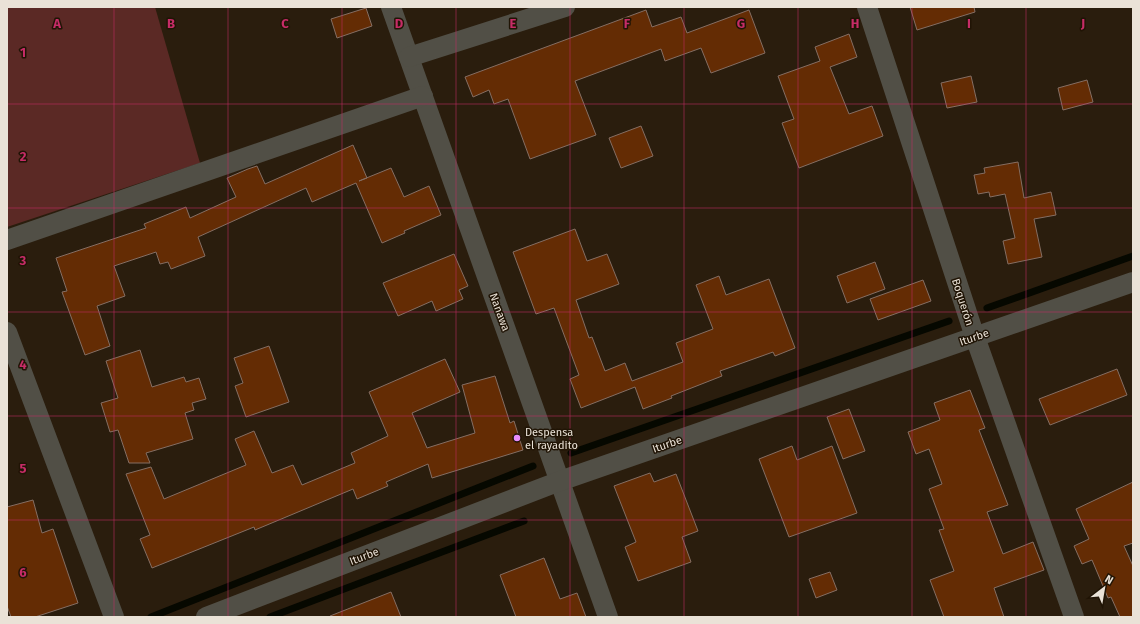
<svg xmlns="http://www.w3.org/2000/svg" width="1140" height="624" font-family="'Fira Sans',sans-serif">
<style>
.green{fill:#5b2925}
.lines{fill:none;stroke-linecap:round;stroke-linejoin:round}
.stream{stroke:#060800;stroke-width:7}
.building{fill:#642c04;stroke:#856e63}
.street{stroke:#514f46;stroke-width:20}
.grid{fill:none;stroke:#c62c67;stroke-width:1;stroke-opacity:0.55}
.poi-dot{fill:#e98dfe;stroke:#201405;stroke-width:1.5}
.labels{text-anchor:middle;stroke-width:3;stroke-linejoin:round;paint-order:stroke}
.street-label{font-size:11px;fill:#eae2d7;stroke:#201405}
.poi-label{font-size:11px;fill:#eae2d7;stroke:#201405;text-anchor:start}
.grid-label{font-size:13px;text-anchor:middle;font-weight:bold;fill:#c62c67;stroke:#201405;stroke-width:3;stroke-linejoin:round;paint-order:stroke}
</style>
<rect width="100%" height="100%" fill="#2a1d0d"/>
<path class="green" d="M7,7h148l45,156 -193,64z"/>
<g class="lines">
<g class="stream">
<path d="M987,308l146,-52"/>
<path d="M571,453l378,-132"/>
<path d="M151,617l382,-151"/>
<path d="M270,617l254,-96"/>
</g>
</g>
<g class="building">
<path d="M910,7h64l1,5 -58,18z"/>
<path d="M366,8l6,18 -35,12 -6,-19z"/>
<path d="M646,10l6,17 29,-10 6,16 62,-23 16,43 -54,20 -10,-25 -36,13 -4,-12 -86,32 21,54 -66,24 -22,-60 -14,5 -5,-14 -16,7 -8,-20z"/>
<path d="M849,34l8,23 -27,10 19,47 23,-8 11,30 -84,32 -17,-45 12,-4 -16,-43 42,-15 -5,-14z"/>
<path d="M971,76l6,26 -30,6 -6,-25z"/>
<path d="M1087,80l6,22 -30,8 -5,-22z"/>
<path d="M641,126l12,30 -32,12 -12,-30z"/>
<path d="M353,145l14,33 -8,3 32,-13 13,29 25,-11 12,29 -37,16 1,2 -23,10 -26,-60 -44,19 -6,-14 -108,49 7,19 -34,13 -3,-7 -8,2 -4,-12 -42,14 11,30 -28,10 13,40 -25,9 -23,-63 5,-1 -11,-33 90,-30 -2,-4 42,-17 4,11 46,-21 -9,-19 21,-9 9,-3 8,18z"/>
<path d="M1018,162l6,36 27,-6 5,23 -22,4 8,38 -34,7 -5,-23 12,-3 -10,-44 -15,3 -1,-5 -11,2 -4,-19 11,-2 -1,-5z"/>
<path d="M575,229l12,32 20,-7 12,30 -43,16 13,38 3,-1 13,34 20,-8 7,18 51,-19 -7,-19 37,-14 -17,-44 23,-9 7,19 43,-16 26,69 -20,8 -2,-4 -53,19 2,5 -51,20 1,2 -29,11 -8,-22 -54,21 -11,-29 9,-4 -25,-67 -18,6 -23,-62z"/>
<path d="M454,254l14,32 -9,4 4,9 -27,12 -4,-10 -34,15 -15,-33z"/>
<path d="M875,262l10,27 -38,14 -10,-27z"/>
<path d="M923,280l8,21 -53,19 -8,-21z"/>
<path d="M269,346l20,56 -43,15 -11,-31 8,-3 -9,-25z"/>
<path d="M140,350l12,37 32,-10 2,5 13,-4 7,21 -14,4 2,7 -9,3 8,26 -47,14 4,10h-21l-11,-33 -8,2 -9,-29 17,-5 -12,-37z"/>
<path d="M445,359l15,33 -48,21 15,35 48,-15 -13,-48 33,-9 15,47 4,-2 9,29 -91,28 -4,-14 -42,18 2,4 -31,13 -4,-10 -98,41 -1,-3 -102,41 -12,-29 10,-4 -24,-61 25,-7 13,32 82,-34 -11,-26 19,-8 18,42 21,-8 9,20 53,-22 -4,-10 37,-17 -19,-44z"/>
<path d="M1117,369l10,26 -77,30 -11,-26z"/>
<path d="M970,390l15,38 -6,2 29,75 -21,7 16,42 30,-12 11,28 -50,18 10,29h-60l-14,-37 24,-9 -15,-41 5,-1 -15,-40 13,-5 -13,-35 -13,5 -8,-22 32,-12 -6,-17z"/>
<path d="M849,409l16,42 -22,8 -16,-42z"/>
<path d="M792,446l5,14 35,-14 25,67 -68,24 -30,-78z"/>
<path d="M650,473l4,9 22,-8 22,57 -16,6 9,25 -53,19 -13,-34 11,-5 -22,-56z"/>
<path d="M1133,482v61l-9,3 9,20v51h-13l-9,-20 -3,1 -16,-38 -10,4 -8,-18 15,-7 -13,-30z"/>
<path d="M33,500l9,33 11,-4 25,74 -43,14h-24l-4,-11v-99z"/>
<path d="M544,558l16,41 17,-6 9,24h-70l-16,-42z"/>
<path d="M830,572l7,18 -21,8 -7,-19z"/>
<path d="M391,592l10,25h-71v-1z"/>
</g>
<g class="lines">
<g class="street">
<path d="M391,7l217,610"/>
<path d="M867,7l108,330 99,280"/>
<path d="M409,57l156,-50"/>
<path d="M7,240l416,-144"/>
<path d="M7,332l107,285"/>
<path d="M206,617l354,-136 573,-199"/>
</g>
</g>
<path class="grid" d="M114,7v610M228,7v610M342,7v610M456,7v610M570,7v610M684,7v610M798,7v610M912,7v610M1026,7v610M7,104h1126M7,208h1126M7,312h1126M7,416h1126M7,520h1126"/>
<circle class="poi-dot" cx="517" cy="438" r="4"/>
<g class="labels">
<g class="street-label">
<text transform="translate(963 302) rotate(72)" y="4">Boquerón</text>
<text transform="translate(500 312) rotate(70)" y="4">Nanawa</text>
<text transform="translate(974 337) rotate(-19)" y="4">Iturbe</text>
<text transform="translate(667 444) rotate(-19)" y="4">Iturbe</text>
<text transform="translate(364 556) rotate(-21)" y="4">Iturbe</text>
</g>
<g class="poi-label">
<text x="525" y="436">Despensa<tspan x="525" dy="13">el rayadito</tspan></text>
</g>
</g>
<g class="grid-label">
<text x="57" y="28">A</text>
<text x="171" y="28">B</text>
<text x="285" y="28">C</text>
<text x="399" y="28">D</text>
<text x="513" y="28">E</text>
<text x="627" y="28">F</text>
<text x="741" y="28">G</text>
<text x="855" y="28">H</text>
<text x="969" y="28">I</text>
<text x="1083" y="28">J</text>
<text x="23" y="57">1</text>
<text x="23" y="161">2</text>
<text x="23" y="265">3</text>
<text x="23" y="369">4</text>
<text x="23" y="473">5</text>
<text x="23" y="577">6</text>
</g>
<rect width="1140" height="624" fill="none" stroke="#eae2d7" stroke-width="16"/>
<g transform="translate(1104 588) rotate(31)" stroke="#201405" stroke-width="3" paint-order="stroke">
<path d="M0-3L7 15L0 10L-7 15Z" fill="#eae2d7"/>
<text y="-6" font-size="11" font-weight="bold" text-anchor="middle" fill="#eae2d7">N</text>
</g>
</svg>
